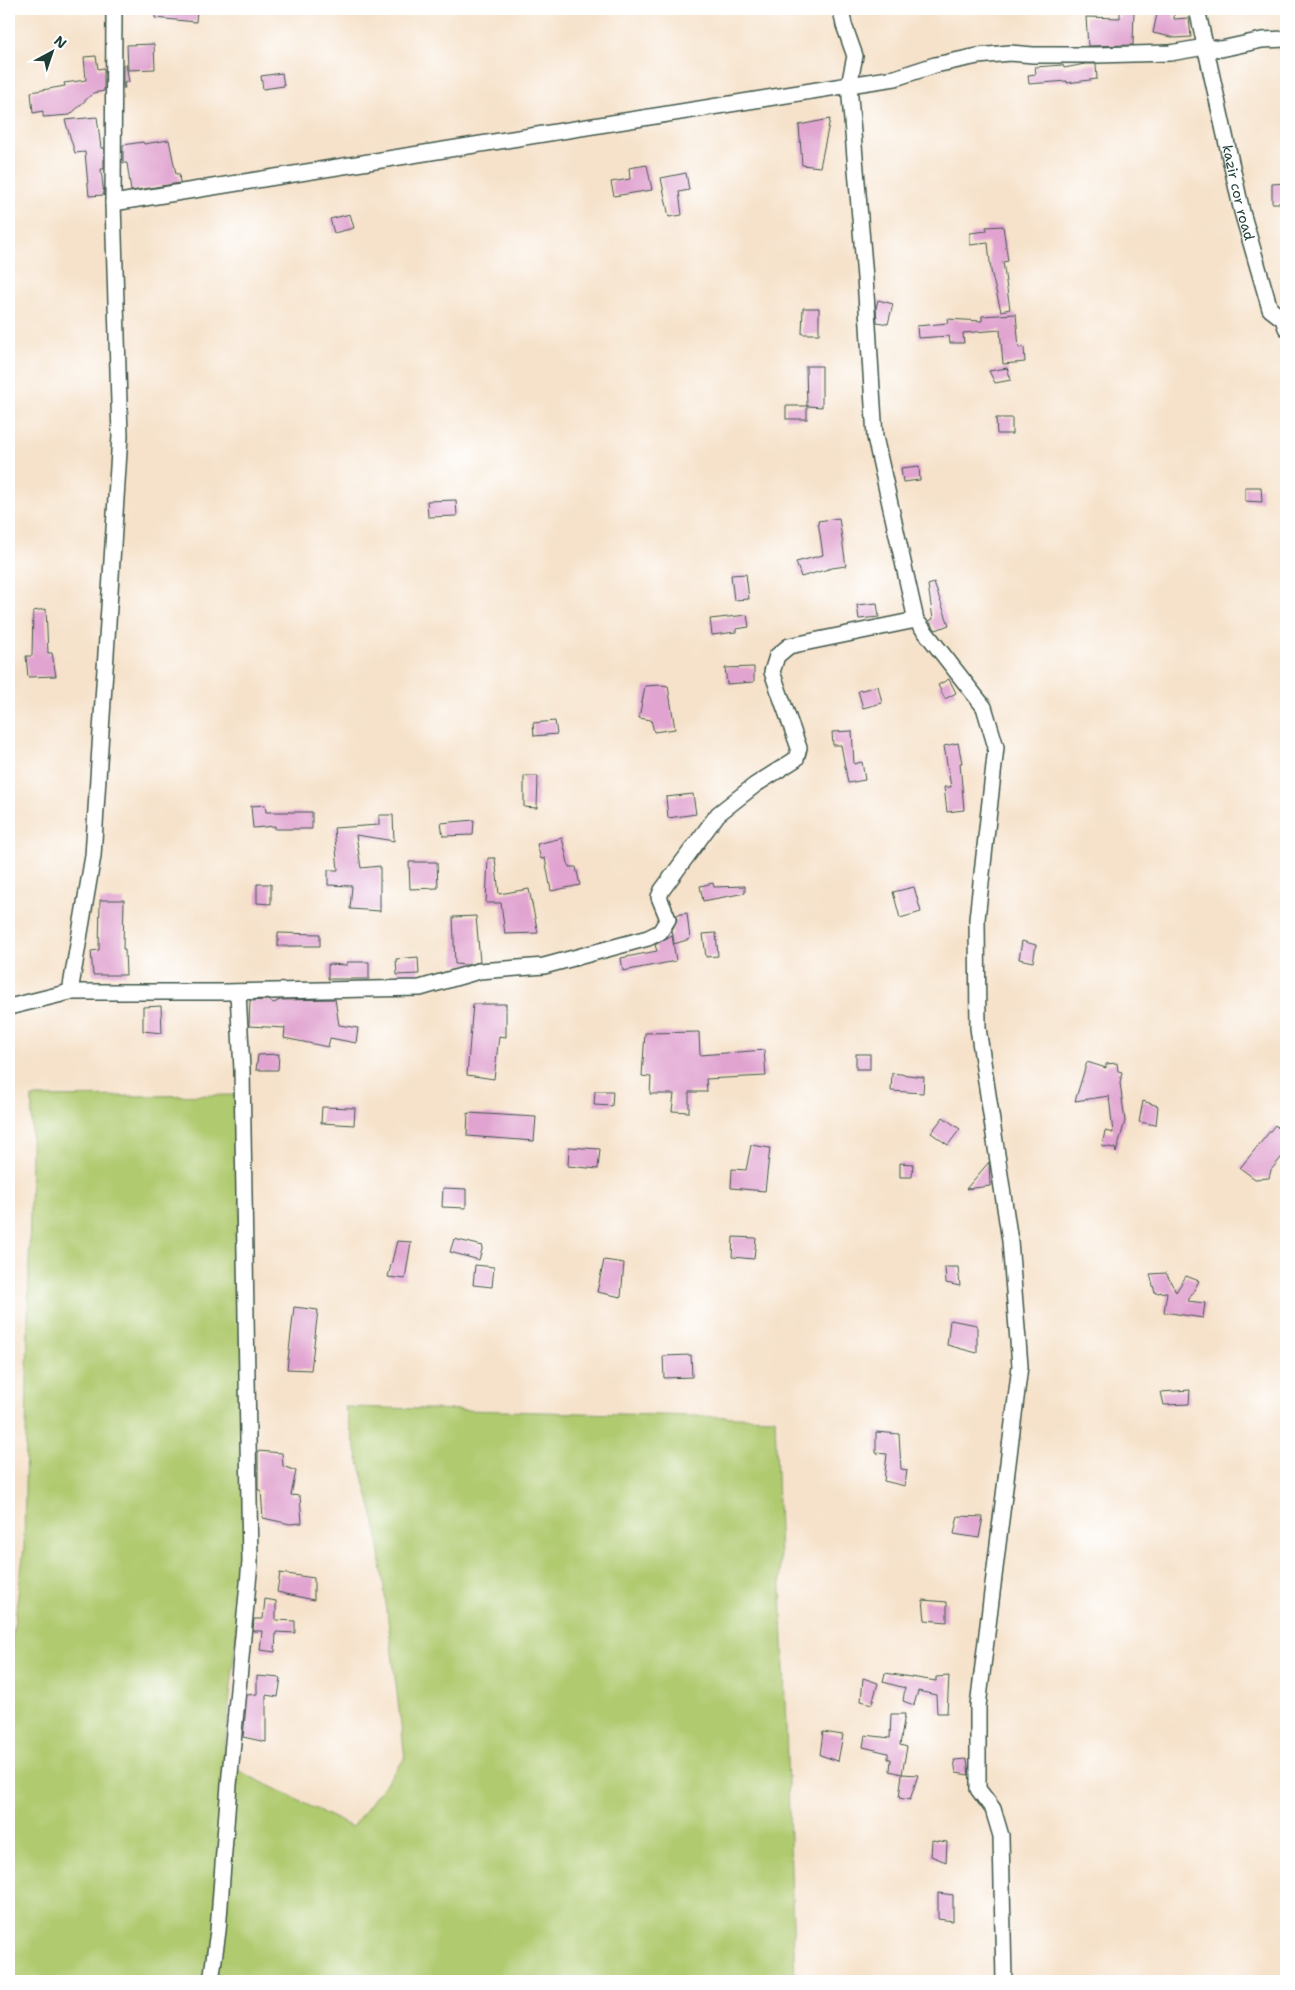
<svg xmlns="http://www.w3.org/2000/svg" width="1295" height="1990" font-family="'Shantell Sans',sans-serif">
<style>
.green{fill:#b0ca70;stroke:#688452}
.building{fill:#e1a4d0}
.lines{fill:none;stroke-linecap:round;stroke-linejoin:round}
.street-casing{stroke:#3f564a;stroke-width:18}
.street{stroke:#fff;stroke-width:15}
.labels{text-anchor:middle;stroke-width:5;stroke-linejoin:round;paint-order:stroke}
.street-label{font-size:14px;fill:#1f3d34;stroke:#fff}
</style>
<rect width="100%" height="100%" fill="#fff"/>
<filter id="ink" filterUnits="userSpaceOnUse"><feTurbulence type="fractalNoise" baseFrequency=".02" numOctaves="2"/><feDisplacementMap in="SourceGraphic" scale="10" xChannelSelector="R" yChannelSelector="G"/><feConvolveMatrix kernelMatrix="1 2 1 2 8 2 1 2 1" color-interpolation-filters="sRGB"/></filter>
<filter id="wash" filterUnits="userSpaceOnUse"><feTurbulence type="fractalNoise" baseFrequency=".0096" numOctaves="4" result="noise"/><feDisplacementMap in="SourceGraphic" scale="20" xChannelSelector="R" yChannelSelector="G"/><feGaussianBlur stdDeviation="1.12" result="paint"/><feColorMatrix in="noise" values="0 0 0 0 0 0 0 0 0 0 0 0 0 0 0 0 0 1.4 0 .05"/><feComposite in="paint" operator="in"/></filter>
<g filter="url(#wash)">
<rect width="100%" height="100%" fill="#f6e2ca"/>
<path class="green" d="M238,1095l8,448 -23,220 129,64 53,-69 -28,-227 -32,-124 430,11 20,563h-786v-316l15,-117 8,-451z"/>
<g id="blocks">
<g class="building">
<path d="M155,9h42l-1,13 -41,-4z"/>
<path d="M1120,9h14l-1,36 -45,1 -2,-29 34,1z"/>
<path d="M1158,9h16v10l15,-1 2,19 -15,1 -23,-5z"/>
<path d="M154,44l1,25 -27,1 -1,-25z"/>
<path d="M96,56l2,13 6,-1v23l-11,2 -23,22 -27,2v-6l-10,2 -2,-21 34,-6 -1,-3 22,-3 -2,-23z"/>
<path d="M126,64l3,18 -5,1 1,5h-2v-23z"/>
<path d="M1085,64h11l1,15 -30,4v-2l-38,3 -1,-9 8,-1 -1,-7 28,-2 1,3z"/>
<path d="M282,73l2,13 -21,3 -2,-13z"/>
<path d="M97,117l4,31h3v21h-3l3,26 -15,1 -4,-44 -10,1 -10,-33z"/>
<path d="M830,119l-10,48 -18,-2 -3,-40z"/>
<path d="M169,140l7,34h3l1,9 -49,8 -4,-28h-4v-18l20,-3 1,2z"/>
<path d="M647,165l5,25 -38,6 -3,-14 19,-3 -1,-11z"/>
<path d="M686,173l3,17 -10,2 3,23 -13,2 -8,-39z"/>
<path d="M1286,183v20h-14v-19z"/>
<path d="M350,214l4,14 -20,5 -4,-14z"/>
<path d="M1003,226l5,35 -5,1 7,47 -9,2 -10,-40 -3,-28 -18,2v-12l17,-2 -1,-4z"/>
<path d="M878,300l15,4 -5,20 -11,-2 -1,-14z"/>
<path d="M803,308h16v26h-17z"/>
<path d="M1016,314l3,34 5,-1 1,15 -22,2 -3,-34 -37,3 1,10h-14l-1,-7 -31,2 -1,-12 31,-3 -1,-4 35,2v-5z"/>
<path d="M806,366h16v41l-15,-1z"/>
<path d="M1007,368l4,12 -16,3 -6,-12z"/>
<rect x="786" y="406" width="21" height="13"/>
<path d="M996,418h16v16h-15z"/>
<path d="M919,466l1,14 -17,2 -2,-14z"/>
<path d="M1245,487h16l1,15 -17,-1z"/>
<path d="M456,500l1,16 -29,1 -1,-16z"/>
<path d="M839,518l7,48 -14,2 -31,9 -5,-15 27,-7 -5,-34z"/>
<path d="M746,574l3,25 -15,1 -3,-25z"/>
<path d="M934,583l15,42 -13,5 -7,-9 4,-2 -5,-34z"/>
<path d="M877,603l2,14 -20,2 -2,-14z"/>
<path d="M46,609l2,44h4l4,23 -28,1 -2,-21h6l1,-45z"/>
<path d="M747,615l2,12 -13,2v3l-24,3 -2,-16z"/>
<path d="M754,667v15l-27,2 -2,-16z"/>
<path d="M949,679l7,14 -11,6 -7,-14z"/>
<path d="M662,685l6,1 7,43 -21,3 -3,-12 -12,-2 6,-32z"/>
<path d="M878,686l4,17 -19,5 -5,-17z"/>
<path d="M555,721l2,13 -23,2 -1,-13z"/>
<path d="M852,731l2,33 8,-2 3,18 -17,3 -7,-38h-8l-1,-13z"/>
<path d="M958,743l4,20h-2l4,47 -17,2 -3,-25h7l-7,-41z"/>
<path d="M524,776h14l-1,32 -13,-1z"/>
<path d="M693,794l3,20 -28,4 -2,-21z"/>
<path d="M265,805l1,7h46v17h-37v-3l-22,2 -2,-22z"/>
<path d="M379,815h14l1,26 -38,-6 5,33 19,-2v45l-30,-2 2,-23 -24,-1v-15h10l-4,-42 45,-3z"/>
<path d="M474,820l-1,15 -30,1 -2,-13z"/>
<path d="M562,838l7,29h7l4,18 -29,6 -6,-33 -4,1 -4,-15z"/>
<path d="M488,858h7l4,36 30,-5 9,44 -33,1 -4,-31h-15z"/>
<path d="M409,862h28l1,26 -28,1z"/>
<path d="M713,883l1,4 31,-1v7l-42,8 -3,-15z"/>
<path d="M257,884h14v20l-14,-1z"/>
<path d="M914,887l7,25 -21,6 -7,-26z"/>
<path d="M100,900h24l-1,49h2l1,26h-33l-2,-24 8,-1z"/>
<path d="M687,913l3,26 -16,5 -2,-14 5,-10 -1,-5z"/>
<path d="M476,916l4,46 -13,3 -12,-1 -2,-47z"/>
<path d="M278,933l42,1v12h-42z"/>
<path d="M716,933l2,23 -12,1 -3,-23z"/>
<path d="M672,935l4,26 -53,10 -2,-13 36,-7 -2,-6z"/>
<path d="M1022,941l14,4 -3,17 -14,-3z"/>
<path d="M418,957l1,17 -22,1 -1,-16z"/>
<path d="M347,962h22v17h-41v-15l19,1z"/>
<path d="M335,999l4,26 19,3 -2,15 -26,-5 -2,9 -44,-9 1,-10 -36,-2 1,-25 18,-1 6,3 6,-3z"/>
<path d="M473,1004h33v33l-7,-1 -5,43 -27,-4z"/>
<path d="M161,1006l1,27 -19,-2v-24z"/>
<path d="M699,1032l1,23 64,-5 2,26 -60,3 1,13h-18v20l-17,-1 2,-17h-24l1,-17 -9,-1 3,-43z"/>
<path d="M279,1054l-1,16h-22l2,-15z"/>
<rect x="856" y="1054" width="14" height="15"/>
<path d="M1087,1062l19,6v-4l11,-1 1,8 4,1 -2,11 5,38 -9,32 -1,-5 -13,-2 3,-15 8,2 -4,-37 -34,5z"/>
<path d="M892,1073l32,4 -1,16 -32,-2z"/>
<path d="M595,1091h18l-1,15 -18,-1z"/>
<path d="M1143,1101l15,5 -2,19 -17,-3z"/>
<path d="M322,1107l33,1 -1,17 -33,-2z"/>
<path d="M468,1113l68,4 -2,24 -67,-5z"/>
<path d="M943,1117l17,12 -12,16 -17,-12z"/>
<path d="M1275,1125l11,10v17l-15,18 -2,8 -14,1 -15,-11z"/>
<path d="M751,1145l19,3 -5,43 -34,-3 1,-19 14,1z"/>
<path d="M569,1147l31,2 -2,20 -30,-3z"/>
<path d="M989,1162l1,24 -24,3z"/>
<path d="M900,1163l13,1 -1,13h-12z"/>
<path d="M443,1188l23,1v19l-24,-1z"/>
<path d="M733,1237l23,1 -2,21 -22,-2z"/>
<path d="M454,1239l29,7 -4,14 -29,-8z"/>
<path d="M397,1241l14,1 -6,37 -17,-2z"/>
<path d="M604,1260l20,3 -3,34 -24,-5z"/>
<path d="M475,1265l19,2 -2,20 -19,-2z"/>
<path d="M945,1267h13l2,19 -14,-3z"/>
<path d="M1166,1273l10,19 10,-16 13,5 -11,20 17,2 -2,15 -39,-6 3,-20 -12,1 -5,-19z"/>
<path d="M294,1307l24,3 -7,60 -24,-1z"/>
<path d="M950,1320l27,5v28l-30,-8z"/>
<path d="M691,1355l1,22 -28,1 -1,-22z"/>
<path d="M1190,1390l-1,14 -25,1 -3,-13z"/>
<path d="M876,1432l23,2 2,35 6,1 -2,16 -21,-5 3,-27 -11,-1z"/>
<path d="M258,1451l24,2 1,13 13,5 -5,24 9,1 2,27 -12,1 -27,-6 -2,-28h-3z"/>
<path d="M958,1516l25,1 -4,21 -25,-4z"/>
<path d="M280,1573l34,5v22l-37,-8z"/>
<path d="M265,1599l11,2v19l19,1v12l-19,-1 -1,20 -15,-2 2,-19h-9l1,-12h9z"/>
<path d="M923,1600l24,2v20l-22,-2z"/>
<path d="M885,1673l51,8v-4l13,-1 -2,37h-10l-1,-18 -18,-4 -4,14 -11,-4 2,-13 -22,-6z"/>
<path d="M257,1676l24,2 -3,19 -12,-2v47l-23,-5 4,-42 10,-1z"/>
<path d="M863,1678l15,5 -6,21 -11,-3z"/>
<path d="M891,1714h14l-5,31 7,2 -5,27 -12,-3 1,-12h-3v-6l-25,-6 2,-12 25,3z"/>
<path d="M823,1732l20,3 -5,26 -18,-6z"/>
<path d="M967,1759l2,16 -13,-2 -2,-13z"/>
<path d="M902,1774l16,1 -8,25 -11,-2z"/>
<path d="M932,1840l15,2 -1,20 -15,-6z"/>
<path d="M938,1893l15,2v26l-15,-2z"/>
</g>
</g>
</g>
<g filter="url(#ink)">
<use href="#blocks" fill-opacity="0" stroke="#3f564a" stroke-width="1"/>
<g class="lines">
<g class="street-casing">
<g id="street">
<path d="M114,9l-1,194 736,-118 16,193 10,159 41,183 68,87 12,40 -19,172 1,109 32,213 10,125 -42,340v83l15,20 8,27 3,145"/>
<path d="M841,9l3,16 11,31 -6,29 46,-7 40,-13 43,-9 32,-3 23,2h63l74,-2 35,-6 16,2 41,-9 24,-1"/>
<path id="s1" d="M1197,9l45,203 28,97 13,10 3,9"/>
<path d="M70,992h154l196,-4 59,-17 65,-5 104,-28 12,-6 8,-13 -9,-22 3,-7 56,-76 37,-29 41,-26 3,-11 -27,-76 5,-16 12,-10 127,-26"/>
<path d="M9,1007l61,-15 23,-136 27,-420 -7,-233"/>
<path d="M211,1981l7,-50 11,-146 21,-223 -8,-492 -4,-78"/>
</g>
</g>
<use href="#street" class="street"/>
</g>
</g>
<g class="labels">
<g class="street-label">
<text dy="5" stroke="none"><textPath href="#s1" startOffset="188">kazir cor road</textPath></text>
</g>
</g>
<rect width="1295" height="1990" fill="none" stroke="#fff" stroke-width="30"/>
<g transform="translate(52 52) rotate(40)" stroke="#ffffff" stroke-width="4" paint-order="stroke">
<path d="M0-4L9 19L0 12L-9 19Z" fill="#1f3d34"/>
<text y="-8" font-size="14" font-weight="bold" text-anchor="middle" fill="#1f3d34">N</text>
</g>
</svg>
